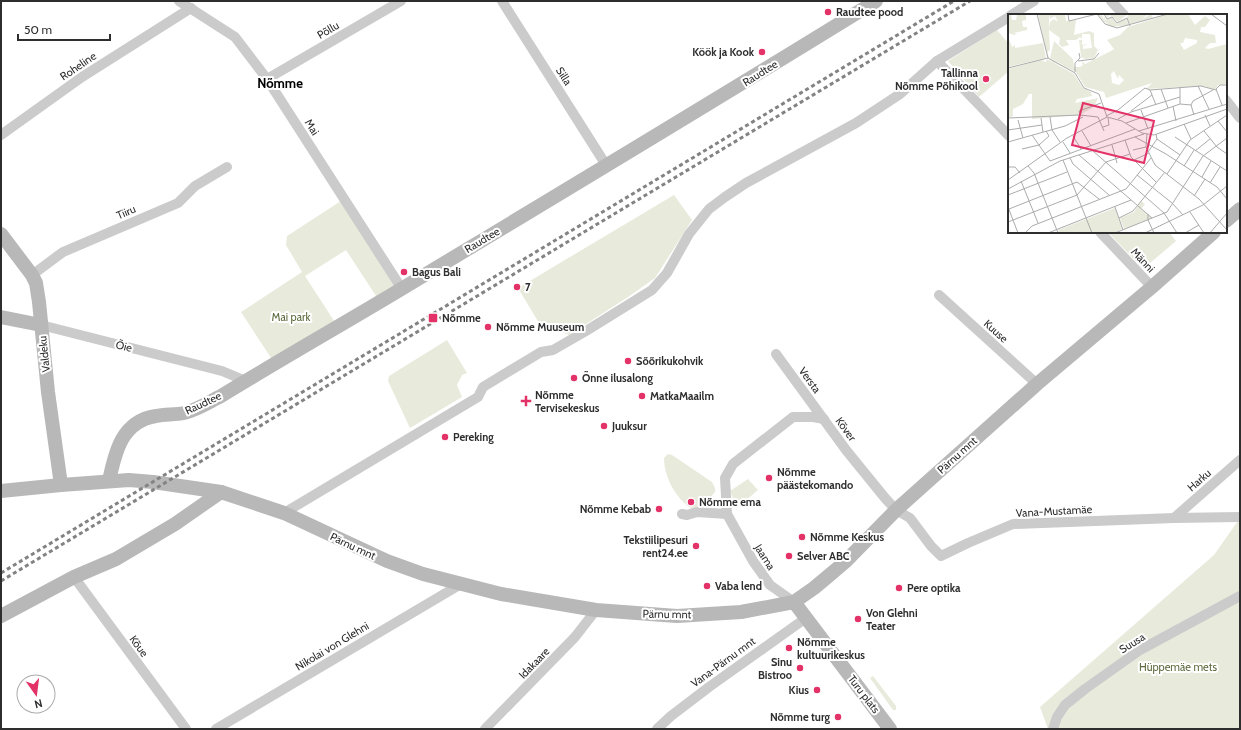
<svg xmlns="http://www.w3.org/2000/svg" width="1241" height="730" font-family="Cabin,sans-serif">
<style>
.green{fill:#e8ebdc}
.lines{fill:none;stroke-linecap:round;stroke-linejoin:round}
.street{stroke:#cbcbcb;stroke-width:10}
.secondary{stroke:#b8b8b8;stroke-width:14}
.rail{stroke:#838383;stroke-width:3;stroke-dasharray:4 3;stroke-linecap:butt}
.poi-dot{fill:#e33267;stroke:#fff;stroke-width:1.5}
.labels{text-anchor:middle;stroke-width:4;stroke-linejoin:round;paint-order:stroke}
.poi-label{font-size:11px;font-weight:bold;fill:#2e2e2e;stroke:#fff;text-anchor:start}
.street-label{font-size:11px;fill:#2e2e2e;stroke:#fff}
.park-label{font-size:11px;fill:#5b693c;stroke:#fff}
.quarter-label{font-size:13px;font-weight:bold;fill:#000;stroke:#fff}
.inset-road{fill:none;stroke:#ababab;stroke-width:1}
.view{fill:#e33267;fill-opacity:0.15;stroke:#e33267;stroke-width:2}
.inset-edge{fill:none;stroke:#2e2e2e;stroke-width:2}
</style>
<rect width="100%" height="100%" fill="#fff"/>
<g class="green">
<path d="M997,30l12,14v27l-30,26 -31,-36z"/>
<path d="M674,195l18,25 -37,58 -27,19 -59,38 -30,-12 -21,-35z"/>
<path d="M344,199l58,90 -22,13 -34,-52 -41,26 33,51 -63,37 -34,-52 61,-40 -16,-27 1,-9z"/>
<path d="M1108,232h61l7,9 -33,28z"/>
<path d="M447,340l20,33 -5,2 -5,10 5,12 -52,31 -22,-47 1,-5z"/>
<path d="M668,454l4,1 40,27 3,6v4l-15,16 -8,1c-16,-10 -28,-32 -28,-51z"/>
<path d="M748,479l10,11 -21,18 -7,-17z"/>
<path d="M1240,518v211h-192l-8,-22 174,-152z"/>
<path d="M873,676l23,30v4h-3l-23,-32z"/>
</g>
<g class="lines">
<g class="street">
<path d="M179,1l56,36 32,42 135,210"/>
<path d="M502,1l104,164"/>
<path d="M1111,1l13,14"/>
<path d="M1011,15l23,-14"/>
<path d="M937,61l72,75"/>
<path d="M267,79l134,-78"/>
<path d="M1226,100l14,18"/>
<path d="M1,135l81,-58 109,-69"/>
<path d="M1100,232l52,55"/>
<path d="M32,275l31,-23 115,-49 17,-17 32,-19"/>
<path d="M939,295l98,89"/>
<path d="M41,325l181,46 24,10"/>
<path d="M776,354l70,96 39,48 11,12 14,8 21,28 10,10 27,-13 45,-19 161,-6 66,-1"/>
<path d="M284,513l194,-116 5,-10 58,-35 12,-2 33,-19 66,-41 15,-17 22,-39 20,-25 16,-12 21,-14 110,-60 44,-29 37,-33 72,-44"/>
<path d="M682,514l5,1 10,-3 30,2"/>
<path d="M1174,518l66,-58"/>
<path d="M74,577l112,152"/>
<path d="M794,602l-24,-17 -17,-24 -26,-47 -2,-36 8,-14 60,-47h20l11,2"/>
<path d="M216,729l245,-145"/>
<path d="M485,729l90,-92 21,-27"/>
<path d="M657,729l14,-13 38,-29 97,-69"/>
<path d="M1053,729l4,-12 8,-12 20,-16 55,-39 100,-54"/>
</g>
<g class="secondary">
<path d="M1226,221l14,-12"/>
<path d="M1,234l31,41 4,8 3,19 9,90 13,93"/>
<path d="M1,317l40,8"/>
<path d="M109,481c6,-29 13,-60 47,-65 9,-2 19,-1 28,-3 13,-3 25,-11 37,-17 57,-35 115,-68 172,-102 161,-97 323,-194 483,-293"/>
<path d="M1,491l60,-6 68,-5 24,2 68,10 63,21 103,48 36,13 78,20 95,16 81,6 64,-4 53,-10 20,-14 12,-10 19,-16 51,-52 141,-126 115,-97 62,-55"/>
<path d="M794,602l96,127"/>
<path d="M1,616l73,-39 42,-18 59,-35 46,-32"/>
</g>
<g class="rail">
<path d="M1,573l953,-572"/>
<path d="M1,581l969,-580"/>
</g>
</g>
<g class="poi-dot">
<circle cx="828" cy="12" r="4"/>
<circle cx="762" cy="52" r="4"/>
<circle cx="986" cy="79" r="4"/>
<circle cx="404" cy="272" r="4"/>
<circle cx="517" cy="287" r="4"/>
<rect x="428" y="313" width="10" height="10" rx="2"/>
<circle cx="488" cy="327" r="4"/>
<circle cx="628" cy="361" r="4"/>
<circle cx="574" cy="378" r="4"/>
<circle cx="642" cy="396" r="4"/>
<path d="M524 395h4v4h4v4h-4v4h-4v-4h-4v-4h4z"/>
<circle cx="604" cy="426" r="4"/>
<circle cx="445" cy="437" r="4"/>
<circle cx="769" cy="478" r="4"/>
<circle cx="691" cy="502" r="4"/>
<circle cx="659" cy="509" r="4"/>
<circle cx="802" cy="537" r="4"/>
<circle cx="696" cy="546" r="4"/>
<circle cx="789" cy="556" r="4"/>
<circle cx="707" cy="586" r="4"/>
<circle cx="899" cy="588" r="4"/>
<circle cx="858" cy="619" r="4"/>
<circle cx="789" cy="648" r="4"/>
<circle cx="800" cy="668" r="4"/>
<circle cx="817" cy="690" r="4"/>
<circle cx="838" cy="717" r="4"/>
</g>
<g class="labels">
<g class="poi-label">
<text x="836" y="16">Raudtee pood</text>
<text x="754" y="56" text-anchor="end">Köök ja Kook</text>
<text x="978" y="77" text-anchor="end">Tallinna<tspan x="978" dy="13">Nõmme Põhikool</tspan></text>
<text x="412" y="276">Bagus Bali</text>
<text x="525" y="291">7</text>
<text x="442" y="322">Nõmme</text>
<text x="496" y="331">Nõmme Muuseum</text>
<text x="636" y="365">Sõõrikukohvik</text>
<text x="582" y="382">Õnne ilusalong</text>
<text x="535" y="399">Nõmme<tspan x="535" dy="13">Tervisekeskus</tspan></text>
<text x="650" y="400">MatkaMaailm</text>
<text x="612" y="430">Juuksur</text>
<text x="453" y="441">Pereking</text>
<text x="777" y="476">Nõmme<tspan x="777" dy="13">päästekomando</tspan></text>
<text x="699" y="506">Nõmme ema</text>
<text x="651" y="513" text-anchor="end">Nõmme Kebab</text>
<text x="810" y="541">Nõmme Keskus</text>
<text x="688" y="544" text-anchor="end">Tekstiilipesuri<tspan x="688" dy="13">rent24.ee</tspan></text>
<text x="797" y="560">Selver ABC</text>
<text x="715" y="590">Vaba lend</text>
<text x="907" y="592">Pere optika</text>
<text x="866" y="617">Von Glehni<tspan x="866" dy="13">Teater</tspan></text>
<text x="797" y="646">Nõmme<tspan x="797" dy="13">kultuurikeskus</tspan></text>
<text x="792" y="666" text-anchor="end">Sinu<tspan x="792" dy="13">Bistroo</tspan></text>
<text x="809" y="694" text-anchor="end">Kius</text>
<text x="830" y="721" text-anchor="end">Nõmme turg</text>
</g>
<g class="street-label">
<text transform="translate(328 30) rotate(-30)" y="4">Põllu</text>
<text transform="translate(78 66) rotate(-34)" y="4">Roheline</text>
<text transform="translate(760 73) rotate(-32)" y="4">Raudtee</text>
<text transform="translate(564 76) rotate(58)" y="4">Silla</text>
<text transform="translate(312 127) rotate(57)" y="4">Mai</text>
<text transform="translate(126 212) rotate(-23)" y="4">Tiiru</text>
<text transform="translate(482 240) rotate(-31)" y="4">Raudtee</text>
<text transform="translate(1143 260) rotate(47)" y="4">Männi</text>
<text transform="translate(996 331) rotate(42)" y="4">Kuuse</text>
<text transform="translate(124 346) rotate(14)" y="4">Õie</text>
<text transform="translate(44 354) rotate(-96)" y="4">Valdeku</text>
<text transform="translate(810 380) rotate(54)" y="4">Versta</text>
<text transform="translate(203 403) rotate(-25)" y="4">Raudtee</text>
<text transform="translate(846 429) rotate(54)" y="4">Kõver</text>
<text transform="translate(957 455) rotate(-42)" y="4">Pärnu mnt</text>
<text transform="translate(1199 480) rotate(-41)" y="4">Harku</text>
<text transform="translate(1054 511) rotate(-3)" y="4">Vana-Mustamäe</text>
<text transform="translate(353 546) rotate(25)" y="4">Pärnu mnt</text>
<text transform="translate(765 557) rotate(58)" y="4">Jaama</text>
<text transform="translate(667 614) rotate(1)" y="4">Pärnu mnt</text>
<text transform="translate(1132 643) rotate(-32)" y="4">Suusa</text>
<text transform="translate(139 646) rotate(54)" y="4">Kõue</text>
<text transform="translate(332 646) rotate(-31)" y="4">Nikolai von Glehni</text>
<text transform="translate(723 662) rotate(-36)" y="4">Vana-Pärnu mnt</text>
<text transform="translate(534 663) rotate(-46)" y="4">Idakaare</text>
<text transform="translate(864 694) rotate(53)" y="4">Turu plats</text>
</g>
<g class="park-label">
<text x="291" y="321">Mai park</text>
<text x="1178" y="671">Hüppemäe mets</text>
</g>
<g class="quarter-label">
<text x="280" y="88">Nõmme</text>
</g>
</g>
<g transform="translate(1008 14)">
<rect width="219" height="219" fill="#fff"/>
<path d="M0,0h3l1,6h4l1,-5 9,-1v6l-4,1 1,6h4v3l-13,3 2,1 -1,1 -7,-2zM30,0h11v14l1,-6 4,-3 4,3 -3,-6 -5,3 -1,-5h16l1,7 10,-1 -2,15 15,-4 5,2v13l4,4 -4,8 -9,1 -4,-2 -2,-17h3v5l6,-1 -5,2v3l9,-1 -2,-14h-8v5l-2,-2 -4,3h-10l3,5 -7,2 -3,-3 1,-6 -11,-8 1,20 -3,2 1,3 2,4 20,10 -20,-11 4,-17 19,18 1,8h6l3,-2 -2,-5 4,4 26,-13 3,-2 -7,-9 13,-5 8,-8 41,-13h19l7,11 10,-9 5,4 -5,7h-4l-1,5 15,3 1,8h-6l-5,5 3,1 19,-5v40l-9,1 -3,5 -11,-4 -58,3 6,-6 -46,15 -2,-6 -19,-5 -9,-15 -23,-10 -4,-3 -2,-5zM177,24l12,2v3l-13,7 -4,-7h3zM106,57l4,8 1,-4 5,5 -5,5 -7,-2 -1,-9zM90,0h3l4,7 -2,-7 3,6 5,-3 6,7 9,-6 3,7 -17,2 -9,-6zM97,0l18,1 5,-1 -10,8 -8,-7 -3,3zM121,0h11l2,3 -1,-3h7l-6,5 9,-5 2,4 -23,6 -3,-7zM0,23l4,10 3,-2v3l28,-5 3,15 -38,9zM39,45l27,15 9,14 8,4 1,4 -15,3 -2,4 23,-5 -4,9 -14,8 -48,4v-25h-3l-6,10 -10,5v7l-5,2v-49l33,-9 5,2zM133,187l4,3 -4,5 11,9 -28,11 -4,-11 14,-6zM107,194l7,21 -7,4h-56l-1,-3z" fill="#e8ebdc" fill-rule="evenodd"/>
<path class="inset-road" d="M29,0l11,44 27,15 9,15 15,6 8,23M60,0l1,7 28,-7M89,0l8,10 12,4 51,-14M96,0l3,5 5,-2 5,6 10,-5 3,8M203,0l16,12M70,47l16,-2 5,-6M0,54l40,-10M67,58v-9l5,-5 -1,-5M190,72l11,23M153,75l7,19M142,76l6,15M172,90v-16M214,91l-6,-16 4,-4h7M165,92l3,15M133,96l7,19M123,97l21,-16M72,101l-1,-4 22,-8M186,101l-3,-10 2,-4 20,-11M197,101l5,11M98,102l12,-6 27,-22 5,2 51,-4 15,4M42,103l2,13 8,12M135,103l37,-13 11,1M0,104l72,-3 18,2 6,14M33,104l2,14M110,105l13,-7 49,-15M10,106l5,18M210,107l9,11M118,109l17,-6M176,110l7,15M95,113l6,-2 -1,-7M0,116l34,-5M74,117l9,15M131,117l88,-27M196,117l13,16 10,7M139,120l-1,13 9,18 44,34 28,31M24,121l18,26 85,-32M65,122l8,13M127,123l31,17 51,33 10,12M167,123l52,34M149,125l23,16M117,126l6,17 25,25M0,128l57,-16 18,-9M55,128l7,11M104,131l5,18M14,135l17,-4 10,-9 -3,-5M125,136l13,-3M85,137l71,62 13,20M187,137l15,-12M140,138l9,-13 -1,-5M71,141l73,63M62,144l3,6 36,31M55,146l29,73M126,146l15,-7M20,152l6,7 24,60M176,152l10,-16M0,153h7l5,6M159,160l23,-34 37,-25M129,161l35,28 11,12M194,163l9,-16M0,166l59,-42 40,-21 15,4 20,12 12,2 73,-26M13,167l17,42M202,169l10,-16M0,175l52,-28 84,-27M0,181l59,-23M186,182l11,-17M0,193l10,26M107,193l8,23M1,195l68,-27 22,17M182,198l14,21M140,200v6l6,13M111,204l14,-7 32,-39M0,208l69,-27 29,-33 24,-8M17,219l7,-7 94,-37 25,-31M40,219l83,-33M107,219l52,-21 36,-56 24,-18M137,219l58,-28 24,-19M177,219l14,-8M202,219l17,-20"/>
<path class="view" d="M75,89l71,18 -10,42 -72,-18z"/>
<rect width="219" height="219" class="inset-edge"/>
</g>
<rect width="1241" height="730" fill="none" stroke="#2e2e2e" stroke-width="4"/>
<g transform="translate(36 694) rotate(166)"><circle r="19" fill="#ffffff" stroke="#ababab"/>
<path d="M0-3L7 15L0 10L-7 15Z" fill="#e33267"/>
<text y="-6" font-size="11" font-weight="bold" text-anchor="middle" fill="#2e2e2e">N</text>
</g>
<path d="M18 34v6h92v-6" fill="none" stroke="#2e2e2e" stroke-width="2"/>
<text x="24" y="34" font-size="12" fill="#2e2e2e" stroke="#ffffff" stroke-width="3" paint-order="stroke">50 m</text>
</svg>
